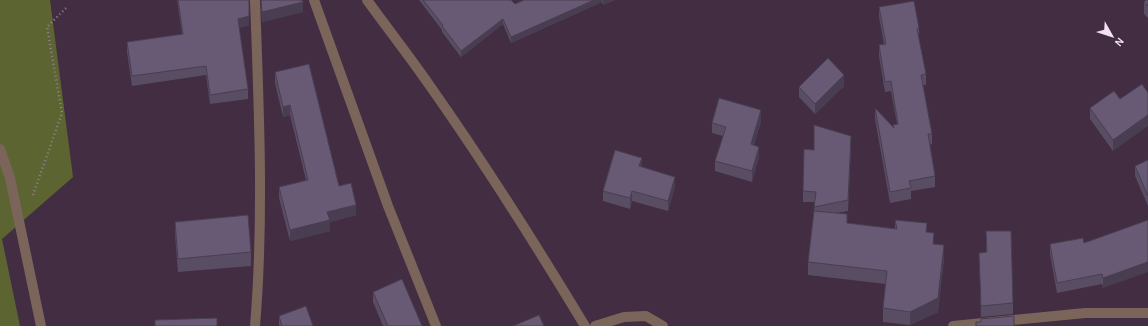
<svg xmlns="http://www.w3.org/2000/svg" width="1148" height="326" font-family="'Alegreya Sans',sans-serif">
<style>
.forest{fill:#5c6532}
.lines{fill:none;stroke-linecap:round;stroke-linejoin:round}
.path{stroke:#928091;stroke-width:2.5;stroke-dasharray:1 3;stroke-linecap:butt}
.minor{stroke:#7b655a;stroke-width:10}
.tertiary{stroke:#7b655a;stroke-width:10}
.wall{fill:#594d64}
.shaded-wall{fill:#493e51}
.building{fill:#685974;stroke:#493e51}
</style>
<rect width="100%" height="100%" fill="#432d42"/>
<path class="forest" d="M0,0h50l23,177 -71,62 18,87h-20z"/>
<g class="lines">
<path class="path" d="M33,195l29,-82 -15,-86 19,-19"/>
<g class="minor">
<path d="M314,0l74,206 48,120"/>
<path d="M0,149l10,29 31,148"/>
<path d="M255,326c9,-108 4,-217 0,-326"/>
<path d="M595,326l29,-9 22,-1 17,10"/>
<path d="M953,326l132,-13h63"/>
</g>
<path class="tertiary" d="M367,0c21,29 43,57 63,86 55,78 106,159 155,240"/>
</g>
<g class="wall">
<path d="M177,0h72v25l-10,3 9,61v10l-38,5 -4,-29 -74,11 -5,-34v-10l55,-8z"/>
<path d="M261,0h41l1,12 -41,10z"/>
<path d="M419,0h92l4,4 9,-4h91l-12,5 -1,-3 -91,41 -8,-19 -42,33 -19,-25v-2z"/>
<path d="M1148,0v18l-4,-4v-12z"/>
<path d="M879,7l40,21v10l7,36v11h-3l9,49v10l-2,1 5,31v11l-24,4v8l-21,4 -15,-84v-11l18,19v-2l4,-1 -6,-33 -6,1 -6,-36v-11l5,-1 -5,-27z"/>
<path d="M275,72l81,143 -26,7v9l-40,10 -11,-43v-11l27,-7 -16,-65 -7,2 -8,-34z"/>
<path d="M844,86l-29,28 -16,-17v-10z"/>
<path d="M1114,91l-1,60 -23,-32v-11z"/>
<path d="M761,121l-7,24 5,12 -7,25 -37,-11v-10l8,-25 -11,-3v-10z"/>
<path d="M814,125l37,21 -3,65 -12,2 11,10 48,6v-9l32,12 7,12 10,14 -6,54 -28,13 -27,-3v-14l3,-24 -78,-9v-13l7,-60h-12v-11l11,-41z"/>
<path d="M1148,160v46l-13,-30v-10z"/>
<path d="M642,167l33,20 -7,24 -36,-10 -2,8 -27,-8v-10z"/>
<path d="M1148,220l-45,68 -1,-4 -45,9 -7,-39v-10l34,-1z"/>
<path d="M175,222l76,30v14l-73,6 -3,-37z"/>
<path d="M986,231l27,72v11l-32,3 -2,-64 7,-1z"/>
<path d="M373,292l49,34h-39l-10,-24z"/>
<path d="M279,316l34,10h-34z"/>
</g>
<g class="shaded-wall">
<path d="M594,0h8v2l-91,41v-6z"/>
<path d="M603,0h12l-12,5z"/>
<path d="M303,2v10l-41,10v-10z"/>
<path d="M249,16v9l-11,3v-9z"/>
<path d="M503,19v5l-42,33v-6z"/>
<path d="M844,75v11l-29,28v-10z"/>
<path d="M290,105v10l-7,2v-10z"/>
<path d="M761,110v11l-10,34v-11z"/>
<path d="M1148,115v11l-35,25v-11z"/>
<path d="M851,136v10l-3,65v-11z"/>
<path d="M759,147v10l-7,25v-11z"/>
<path d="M642,158v10l-3,-2z"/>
<path d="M675,177v10l-7,24v-10z"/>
<path d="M632,191v10l-2,8v-11z"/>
<path d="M356,205v10l-26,7v9l-40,10v-11l37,-18z"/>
<path d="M944,245v13l-6,54 -28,13v-13z"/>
<path d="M1148,262v10l-45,16v-10z"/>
</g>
<g class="building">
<path d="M178,0h71v16l-11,3 10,70 -38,6 -4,-29 -74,10 -5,-34 56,-8z"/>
<path d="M261,0h41l1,2 -41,10z"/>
<path d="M423,0h88l4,4 9,-4h70l-83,37 -8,-18 -42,32 -19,-25 1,-1z"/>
<path d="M1146,0h2v6l-4,-4z"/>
<path d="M914,1l5,27 -2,1 9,45 -5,1 11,59h-4l7,42 -26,5 2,7 -21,4 -15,-84 19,20 -1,-3 5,-1 -7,-43 -6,1 -6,-37 7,-1 -7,-37z"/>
<path d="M828,58l16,17 -29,29 -16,-17z"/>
<path d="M309,64l30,122 12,-3 5,22 -29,7 3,8 -40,10 -11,-43 29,-7 -18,-75 -7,2 -8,-35z"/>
<path d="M1142,84l6,9v22l-35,25 -23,-32 24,-17 6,8z"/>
<path d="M719,98l42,12 -10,34 8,3 -7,24 -37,-10 11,-34 -14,-4z"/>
<path d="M814,125l37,11 -3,64 -34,7 2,-15 -13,-1 1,-42 10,1z"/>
<path d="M615,150l27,8 -3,8 36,11 -7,24 -36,-10 -2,7 -27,-7z"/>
<path d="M1148,160v36l-13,-30z"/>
<path d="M814,211l33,3v9l50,6 -2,-9 32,3 -1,9 8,1 -1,11 11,1 -6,53 -28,14 -27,-4 4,-37 -79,-9z"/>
<path d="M248,215l3,37 -73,7 -3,-37z"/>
<path d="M1148,220v42l-45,16 -1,-4 -45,9 -7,-39 33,-6 1,5z"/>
<path d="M986,231h25l2,72 -32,3 -2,-53 8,-1z"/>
<path d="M402,279l20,47h-34l-15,-34z"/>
<path d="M306,306l7,20h-31l-3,-10z"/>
<path d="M539,315l5,11h-31z"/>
<path d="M1014,316v10h-38v-4h5v-3z"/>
<path d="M217,318v8h-62v-6z"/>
</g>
<g transform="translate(1112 36) rotate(129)" stroke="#432d42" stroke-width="3" paint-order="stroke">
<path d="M0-3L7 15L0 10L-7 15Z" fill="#f1e3f0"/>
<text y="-6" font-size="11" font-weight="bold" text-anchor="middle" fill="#f1e3f0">N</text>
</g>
</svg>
